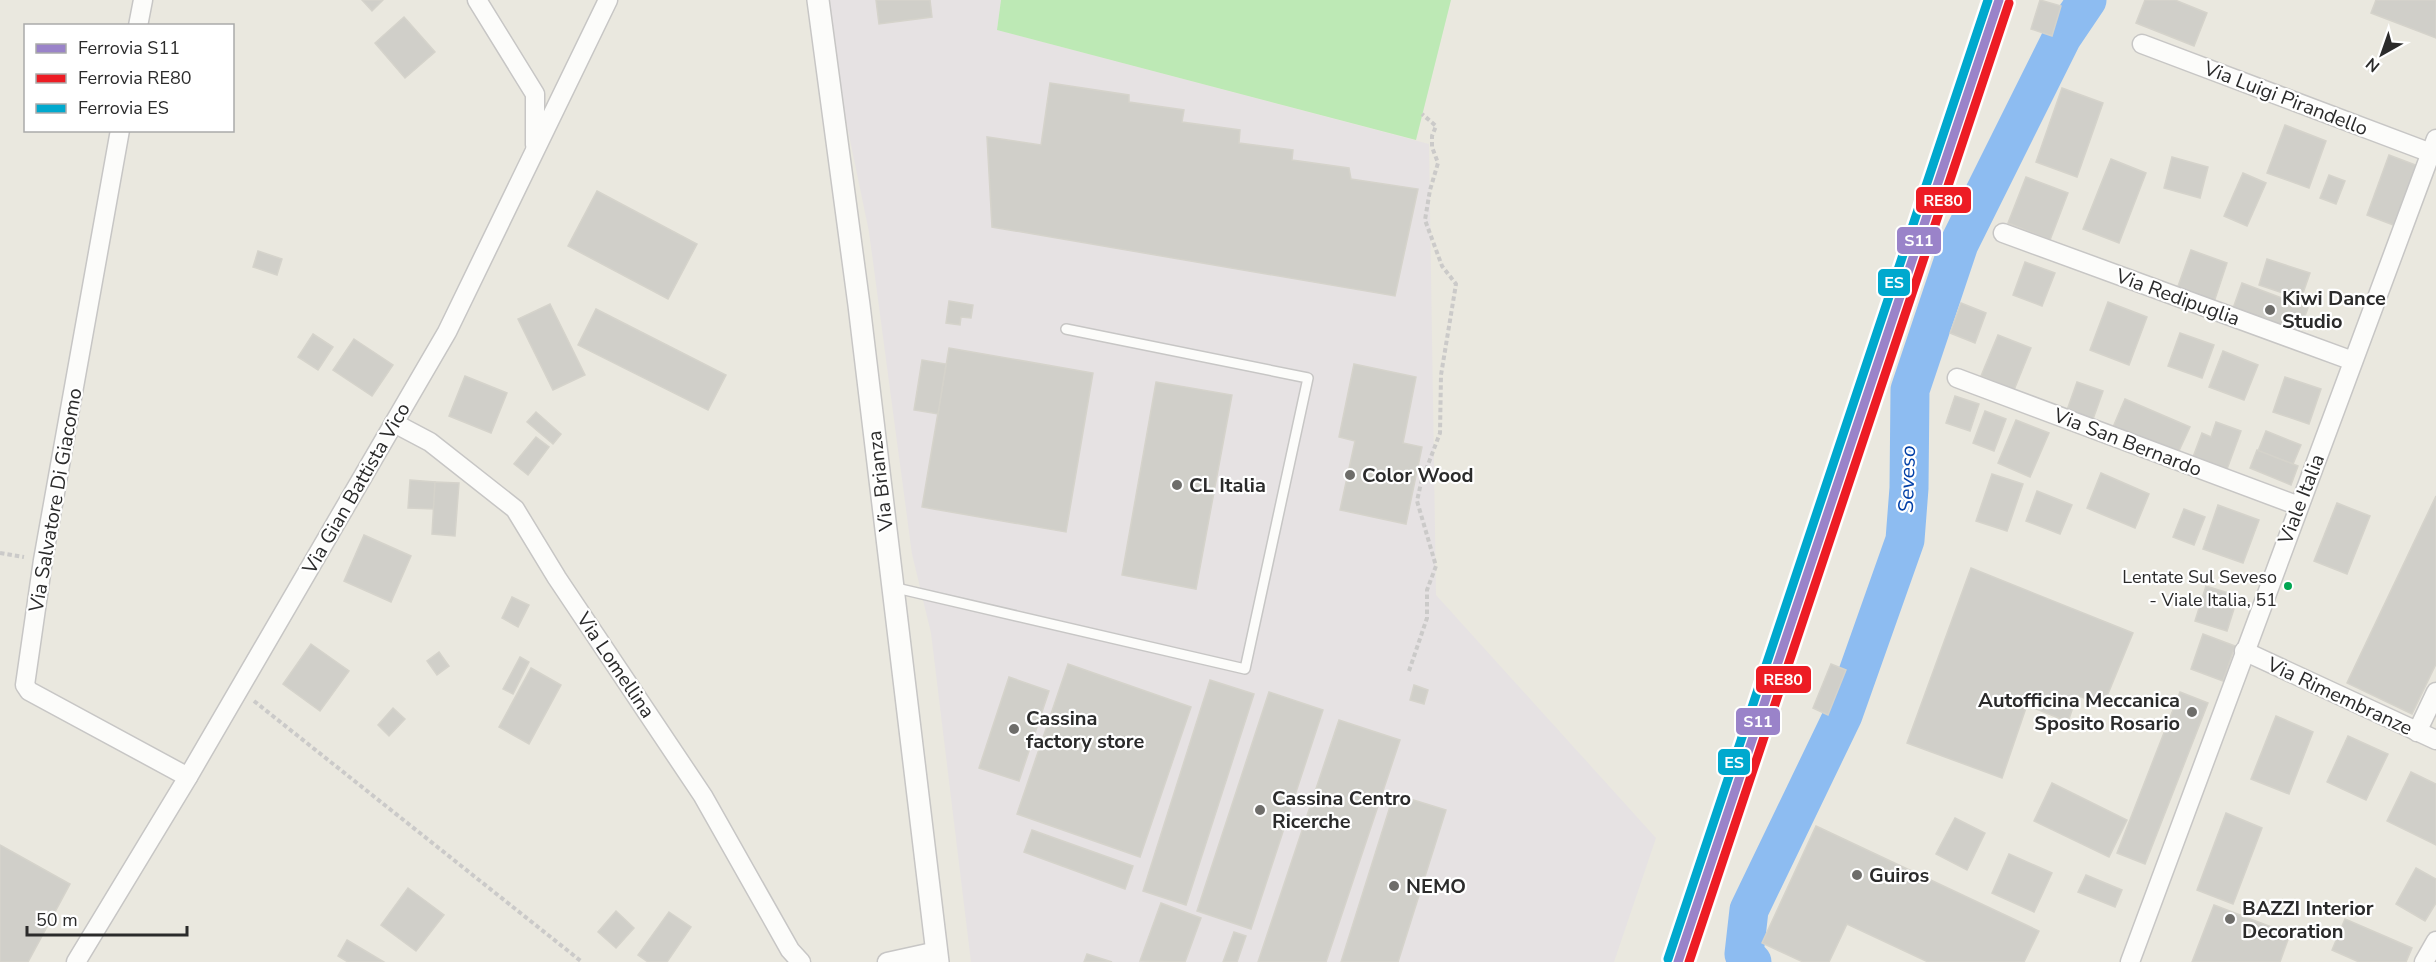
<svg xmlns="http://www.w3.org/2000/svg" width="2436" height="962" font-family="'Nunito Sans',sans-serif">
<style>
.industrial{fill:#e6e2e3}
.green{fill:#bde9b5}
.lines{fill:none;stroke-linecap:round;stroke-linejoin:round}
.river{stroke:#8dbcf1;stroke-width:39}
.building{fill:#d0cfc9;stroke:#d5d3cb;stroke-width:1.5}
.service-casing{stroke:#c7c6c5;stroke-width:12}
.minor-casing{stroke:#c7c6c5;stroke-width:21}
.tertiary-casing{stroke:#c7c6c5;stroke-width:24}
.path{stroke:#cbcac9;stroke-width:4;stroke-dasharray:4.5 3;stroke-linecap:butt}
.service{stroke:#fcfcfa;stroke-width:9}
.minor{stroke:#fcfcfa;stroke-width:18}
.tertiary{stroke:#fcfcfa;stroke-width:21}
.rail-1-casing{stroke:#fff;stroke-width:14}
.rail-2-casing{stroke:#fff;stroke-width:14}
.rail-3-casing{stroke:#fff;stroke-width:14}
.rail-1{stroke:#9a83c9;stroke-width:9}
.rail-2{stroke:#ed1c24;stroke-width:9}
.rail-3{stroke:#00a9ce;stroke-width:9}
.poi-dot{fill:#6e6d6a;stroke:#fff;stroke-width:2}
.bus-dot{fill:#00a651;stroke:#fff;stroke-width:2}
.labels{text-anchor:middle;stroke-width:4.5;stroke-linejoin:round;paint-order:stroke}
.bus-label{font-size:18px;fill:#2b2b2b;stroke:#fff;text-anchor:end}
.street-label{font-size:20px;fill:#2b2b2b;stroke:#fff}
.poi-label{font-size:20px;font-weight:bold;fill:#2b2b2b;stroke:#fff;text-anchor:start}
.water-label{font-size:21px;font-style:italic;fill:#0240a7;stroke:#fff}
.line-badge{stroke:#fff;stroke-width:2}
.badge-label{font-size:16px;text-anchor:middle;font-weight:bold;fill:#fff}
</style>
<rect width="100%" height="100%" fill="#eae8df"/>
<path class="industrial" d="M821,0h180l-4,30 432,114 7,451 220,243 -42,124h-643l-40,-329 -19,-79 -43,-322z"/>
<path class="green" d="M1001,0h450l-35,140 -419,-110z"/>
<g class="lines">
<path class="river" d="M1752,962l-8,-8 5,-44 94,-195 62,-175 4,-52 1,-98 49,-146 103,-207 25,-37"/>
</g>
<g class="building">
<path d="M362,0h21l-11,11z"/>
<path d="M876,0h54l2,17 -53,7z"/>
<path d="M2040,0l21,6 -9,30 -21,-7z"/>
<path d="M2145,0h30l32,13 -13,33 -58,-23z"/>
<path d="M2376,0h60v38l-65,-25z"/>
<path d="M404,17l31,35 -30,26 -30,-35z"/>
<path d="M1050,83l79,12v7l55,8 -2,12 58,8 -1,13 54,7 -1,10 57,8 2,11 67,10 -23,107 -403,-69 -5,-90 54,8z"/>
<path d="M2062,88l41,15 -26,74 -41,-15z"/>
<path d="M2285,125l41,16 -17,47 -42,-15z"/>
<path d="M2389,155l29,11 -22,60 -29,-11z"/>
<path d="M2172,157l36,10 -8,31 -36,-10z"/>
<path d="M2111,159l35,14 -27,70 -36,-14z"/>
<path d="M2243,173l23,10 -19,43 -23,-10z"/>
<path d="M2329,175l16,6 -9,23 -16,-6z"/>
<path d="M2026,177l42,16 -18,47 -42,-17z"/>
<path d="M597,191l100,53 -29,55 -100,-53z"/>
<path d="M2191,250l36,13 -13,39 -37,-13z"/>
<path d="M258,251l24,8 -5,16 -24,-8z"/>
<path d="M2267,259l43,14 -9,26 -42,-14z"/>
<path d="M2025,262l30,11 -13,33 -29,-11z"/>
<path d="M2242,283l66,25 -11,29 -65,-26z"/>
<path d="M949,301l24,4 -2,13 -10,-1 -1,8 -14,-2z"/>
<path d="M2108,302l39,15 -18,48 -39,-15z"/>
<path d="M1961,303l25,10 -11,30 -25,-10z"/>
<path d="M550,304l35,71 -32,15 -35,-71z"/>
<path d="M596,309l130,66 -18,35 -130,-65z"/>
<path d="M2180,333l34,12 -12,33 -34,-12z"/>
<path d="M313,334l20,13 -15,23 -20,-13z"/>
<path d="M1998,335l33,13 -17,42 -33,-14z"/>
<path d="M354,339l39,26 -21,31 -39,-26z"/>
<path d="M949,348l144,25 -27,159 -144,-25z"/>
<path d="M2223,351l35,14 -14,35 -35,-13z"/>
<path d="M922,360l24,4 -8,50 -24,-4z"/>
<path d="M1354,364l62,13 -13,66 19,4 -16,77 -66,-14 15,-69 -16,-4z"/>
<path d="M465,376l42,17 -16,40 -42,-17z"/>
<path d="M2285,377l36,12 -12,35 -36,-12z"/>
<path d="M1156,382l76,13 -36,194 -74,-14z"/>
<path d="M2077,382l26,9 -11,31 -26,-9z"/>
<path d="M1955,396l24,8 -9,27 -24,-8z"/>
<path d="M2125,399l65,28 -13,28 -64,-28z"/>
<path d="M1985,411l21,8 -12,32 -21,-8z"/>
<path d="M536,412l25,22 -8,10 -26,-22z"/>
<path d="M2016,420l33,13 -19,44 -32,-14z"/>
<path d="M2216,422l25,9 -14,38 -34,-12 9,-24 9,4z"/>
<path d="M2266,431l35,14 -8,19 -35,-13z"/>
<path d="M536,437l13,10 -21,28 -14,-11z"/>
<path d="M2257,450l41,16 -7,19 -41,-17z"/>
<path d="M2101,473l48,21 -14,34 -48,-20z"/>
<path d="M1992,474l31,10 -16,47 -31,-10z"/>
<path d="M410,480l25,2 -1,27 -26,-1z"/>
<path d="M435,482l24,1 -4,53 -23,-2z"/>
<path d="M2037,491l35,14 -12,29 -34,-13z"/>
<path d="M2436,496v168l-24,50 -65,-31z"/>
<path d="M2337,503l33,13 -23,58 -33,-13z"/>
<path d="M2218,505l41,15 -16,43 -40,-14z"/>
<path d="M2184,509l21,8 -11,28 -21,-8z"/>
<path d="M364,535l47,21 -20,46 -47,-21z"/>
<path d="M1971,568l162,65 -30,73 -26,-11 -9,27 -41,-17 -25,73 -95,-35z"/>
<path d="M2206,586l32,10 -11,35 -32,-10z"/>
<path d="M512,597l17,8 -11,22 -16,-9z"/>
<path d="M2203,634l32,12 -12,35 -32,-12z"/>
<path d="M311,644l38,27 -29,40 -37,-27z"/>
<path d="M439,652l10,14 -12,9 -10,-14z"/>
<path d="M520,657l9,5 -16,32 -10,-5z"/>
<path d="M1068,664l123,43 -51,150 -123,-43z"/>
<path d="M1831,664l15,6 -18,45 -15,-7z"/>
<path d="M531,668l30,17 -32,59 -30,-17z"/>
<path d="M1009,677l40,14 -30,90 -40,-13z"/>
<path d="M1210,680l44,14 -68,211 -43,-14z"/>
<path d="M1414,685l14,5 -4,14 -14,-4z"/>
<path d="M1269,692l54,18 -72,219 -54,-18z"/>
<path d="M2180,692l28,11 -63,161 -28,-11z"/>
<path d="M393,708l12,11 -16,17 -11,-11z"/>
<path d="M2276,716l37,16 -24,62 -38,-15z"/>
<path d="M1339,720l61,20 -74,222h-68z"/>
<path d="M2348,736l40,18 -22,46 -39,-18z"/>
<path d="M2411,772l25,12v61l-49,-24z"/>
<path d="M2052,783l75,37 -18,37 -75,-36z"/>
<path d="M1394,794l52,16 -48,152h-57z"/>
<path d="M2226,813l36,15 -29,76 -36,-14z"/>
<path d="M1955,818l30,15 -18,37 -31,-16z"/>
<path d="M1816,826l223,105 -15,31h-96l-81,-38 -18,38h-26l-41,-19z"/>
<path d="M1032,830l101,36 -8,23 -101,-37z"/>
<path d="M0,845l70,39 -42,78h-28z"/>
<path d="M2009,854l43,19 -18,39 -42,-19z"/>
<path d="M2416,868l20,11v24l-11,18 -29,-17z"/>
<path d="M2086,875l36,15 -7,17 -37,-15z"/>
<path d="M408,888l36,27 -28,36 -35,-26z"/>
<path d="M1161,903l40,15 -16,44 -45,-1z"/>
<path d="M2214,905l76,29 -10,28h-88z"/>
<path d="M616,911l18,17 -18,20 -18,-16z"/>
<path d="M669,912l22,15 -24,35h-19l-10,-7z"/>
<path d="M2345,919l67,29 -6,14h-47l-27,-12z"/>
<path d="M1234,932l12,4 -9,26h-14z"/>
<path d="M347,940l37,22h-36l-10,-6z"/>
<path d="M1087,954l25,8h-28z"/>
</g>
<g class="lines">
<g class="service-casing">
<path id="service" d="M892,587l353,82 63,-291 -242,-49"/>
</g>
<g class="minor-casing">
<g id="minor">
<path d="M477,0l58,94v51"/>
<path d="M138,26l5,-26"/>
<path d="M2142,44l289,109"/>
<path d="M120,130l-77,430 -18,125 4,6 159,86"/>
<path d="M2003,233l350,128"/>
<path d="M1957,378l342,128"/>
<path d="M394,423l36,19 85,67 42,69 146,218 87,154 11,12"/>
<path d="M2244,651l192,89"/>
<path d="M2417,732l19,-40"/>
<path d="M76,962l112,-185 259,-445 161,-332"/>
<path d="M887,962l50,-11"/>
<path d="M2130,962l306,-823"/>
<path d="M2424,962l12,-21"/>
</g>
</g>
<g class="tertiary-casing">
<path id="tertiary" d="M818,0l41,305 79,657"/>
</g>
<g class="path">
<path d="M0,553l24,4"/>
<path d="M1409,671l18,-53v-28l9,-24 -19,-65 4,-18 19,-50 1,-58 15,-91 -14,-18 -17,-46 5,-30 8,-27 -6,-16v-11l4,-10 -14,-12"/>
<path d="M254,701l328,261"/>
</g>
<use href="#service" class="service"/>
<use href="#minor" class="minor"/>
<use href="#tertiary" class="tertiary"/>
<g class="rail-1-casing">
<path id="rail-1" d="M1678,962l321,-962"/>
</g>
<g class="rail-2-casing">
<path id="rail-2" d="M1689,962l320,-959"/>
</g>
<g class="rail-3-casing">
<path id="rail-3" d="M1668,959l320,-959"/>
</g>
<use href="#rail-1" class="rail-1"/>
<use href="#rail-2" class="rail-2"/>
<use href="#rail-3" class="rail-3"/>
</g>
<g class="poi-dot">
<circle cx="2270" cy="310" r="6"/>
<circle cx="1350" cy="475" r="6"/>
<circle cx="1177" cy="485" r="6"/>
<circle cx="2192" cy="712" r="6"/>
<circle cx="1014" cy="729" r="6"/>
<circle cx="1260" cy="810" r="6"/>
<circle cx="1857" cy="875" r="6"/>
<circle cx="1394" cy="886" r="6"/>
<circle cx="2230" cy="919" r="6"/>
</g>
<circle class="bus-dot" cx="2288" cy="586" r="5"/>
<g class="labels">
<g class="bus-label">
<text x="2277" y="583">Lentate Sul Seveso<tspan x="2277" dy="23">- Viale Italia, 51</tspan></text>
</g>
<g class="street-label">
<text transform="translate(2286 98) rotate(21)" y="7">Via Luigi Pirandello</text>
<text transform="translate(2178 297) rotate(20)" y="7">Via Redipuglia</text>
<text transform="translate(2128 442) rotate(21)" y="7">Via San Bernardo</text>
<text transform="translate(880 481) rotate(-97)" y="7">Via Brianza</text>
<text transform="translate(356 488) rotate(-60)" y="7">Via Gian Battista Vico</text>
<text transform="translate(2301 499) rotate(-69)" y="7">Viale Italia</text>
<text transform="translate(55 500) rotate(-80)" y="7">Via Salvatore Di Giacomo</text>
<text transform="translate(616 665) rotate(56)" y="7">Via Lomellina</text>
<text transform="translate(2340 696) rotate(25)" y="7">Via Rimembranze</text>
</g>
<g class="poi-label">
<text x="2282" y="305">Kiwi Dance<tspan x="2282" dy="23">Studio</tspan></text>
<text x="1362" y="482">Color Wood</text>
<text x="1189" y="492">CL Italia</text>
<text x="2180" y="707" text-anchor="end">Autofficina Meccanica<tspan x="2180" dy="23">Sposito Rosario</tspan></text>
<text x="1026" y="725">Cassina<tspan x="1026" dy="23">factory store</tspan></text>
<text x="1272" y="805">Cassina Centro<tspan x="1272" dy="23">Ricerche</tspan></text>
<text x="1869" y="882">Guiros</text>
<text x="1406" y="893">NEMO</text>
<text x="2242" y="915">BAZZI Interior<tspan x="2242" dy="23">Decoration</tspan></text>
</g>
<g class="water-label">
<text transform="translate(1907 479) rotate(-88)" y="7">Seveso</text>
</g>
</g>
<g class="line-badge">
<rect x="1915" y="186" width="57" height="28" rx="6" fill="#ed1c24"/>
<rect x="1896" y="226" width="46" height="29" rx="6" fill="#9a83c9"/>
<rect x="1877" y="268" width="34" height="29" rx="6" fill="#00a9ce"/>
<rect x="1755" y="665" width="57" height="29" rx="6" fill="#ed1c24"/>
<rect x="1735" y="707" width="46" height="29" rx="6" fill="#9a83c9"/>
<rect x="1717" y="748" width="34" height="28" rx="6" fill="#00a9ce"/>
</g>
<g class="badge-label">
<text x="1943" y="206">RE80</text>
<text x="1919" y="246">S11</text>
<text x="1894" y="288">ES</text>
<text x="1783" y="685">RE80</text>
<text x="1758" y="727">S11</text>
<text x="1734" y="768">ES</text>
</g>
<rect x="24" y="24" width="210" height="108" fill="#ffffff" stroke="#aaaaaa" stroke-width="1.5"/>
<rect x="36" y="44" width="30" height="9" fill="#9a83c9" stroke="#aaaaaa" stroke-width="1.5"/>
<text x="78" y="54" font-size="18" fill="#2b2b2b">Ferrovia S11</text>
<rect x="36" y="74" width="30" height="9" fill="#ed1c24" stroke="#aaaaaa" stroke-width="1.5"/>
<text x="78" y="84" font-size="18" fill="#2b2b2b">Ferrovia RE80</text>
<rect x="36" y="104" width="30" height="9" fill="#00a9ce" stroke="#aaaaaa" stroke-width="1.5"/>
<text x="78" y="114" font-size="18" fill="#2b2b2b">Ferrovia ES</text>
<g transform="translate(2382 54) rotate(220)" stroke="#ffffff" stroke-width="4.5" paint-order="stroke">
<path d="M0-4.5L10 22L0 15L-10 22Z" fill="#2b2b2b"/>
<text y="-9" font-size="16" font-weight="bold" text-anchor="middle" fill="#2b2b2b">N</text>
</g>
<path d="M27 926v9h160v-9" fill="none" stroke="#2b2b2b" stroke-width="3"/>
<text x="36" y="926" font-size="18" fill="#2b2b2b" stroke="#ffffff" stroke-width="4.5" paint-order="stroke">50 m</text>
</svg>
